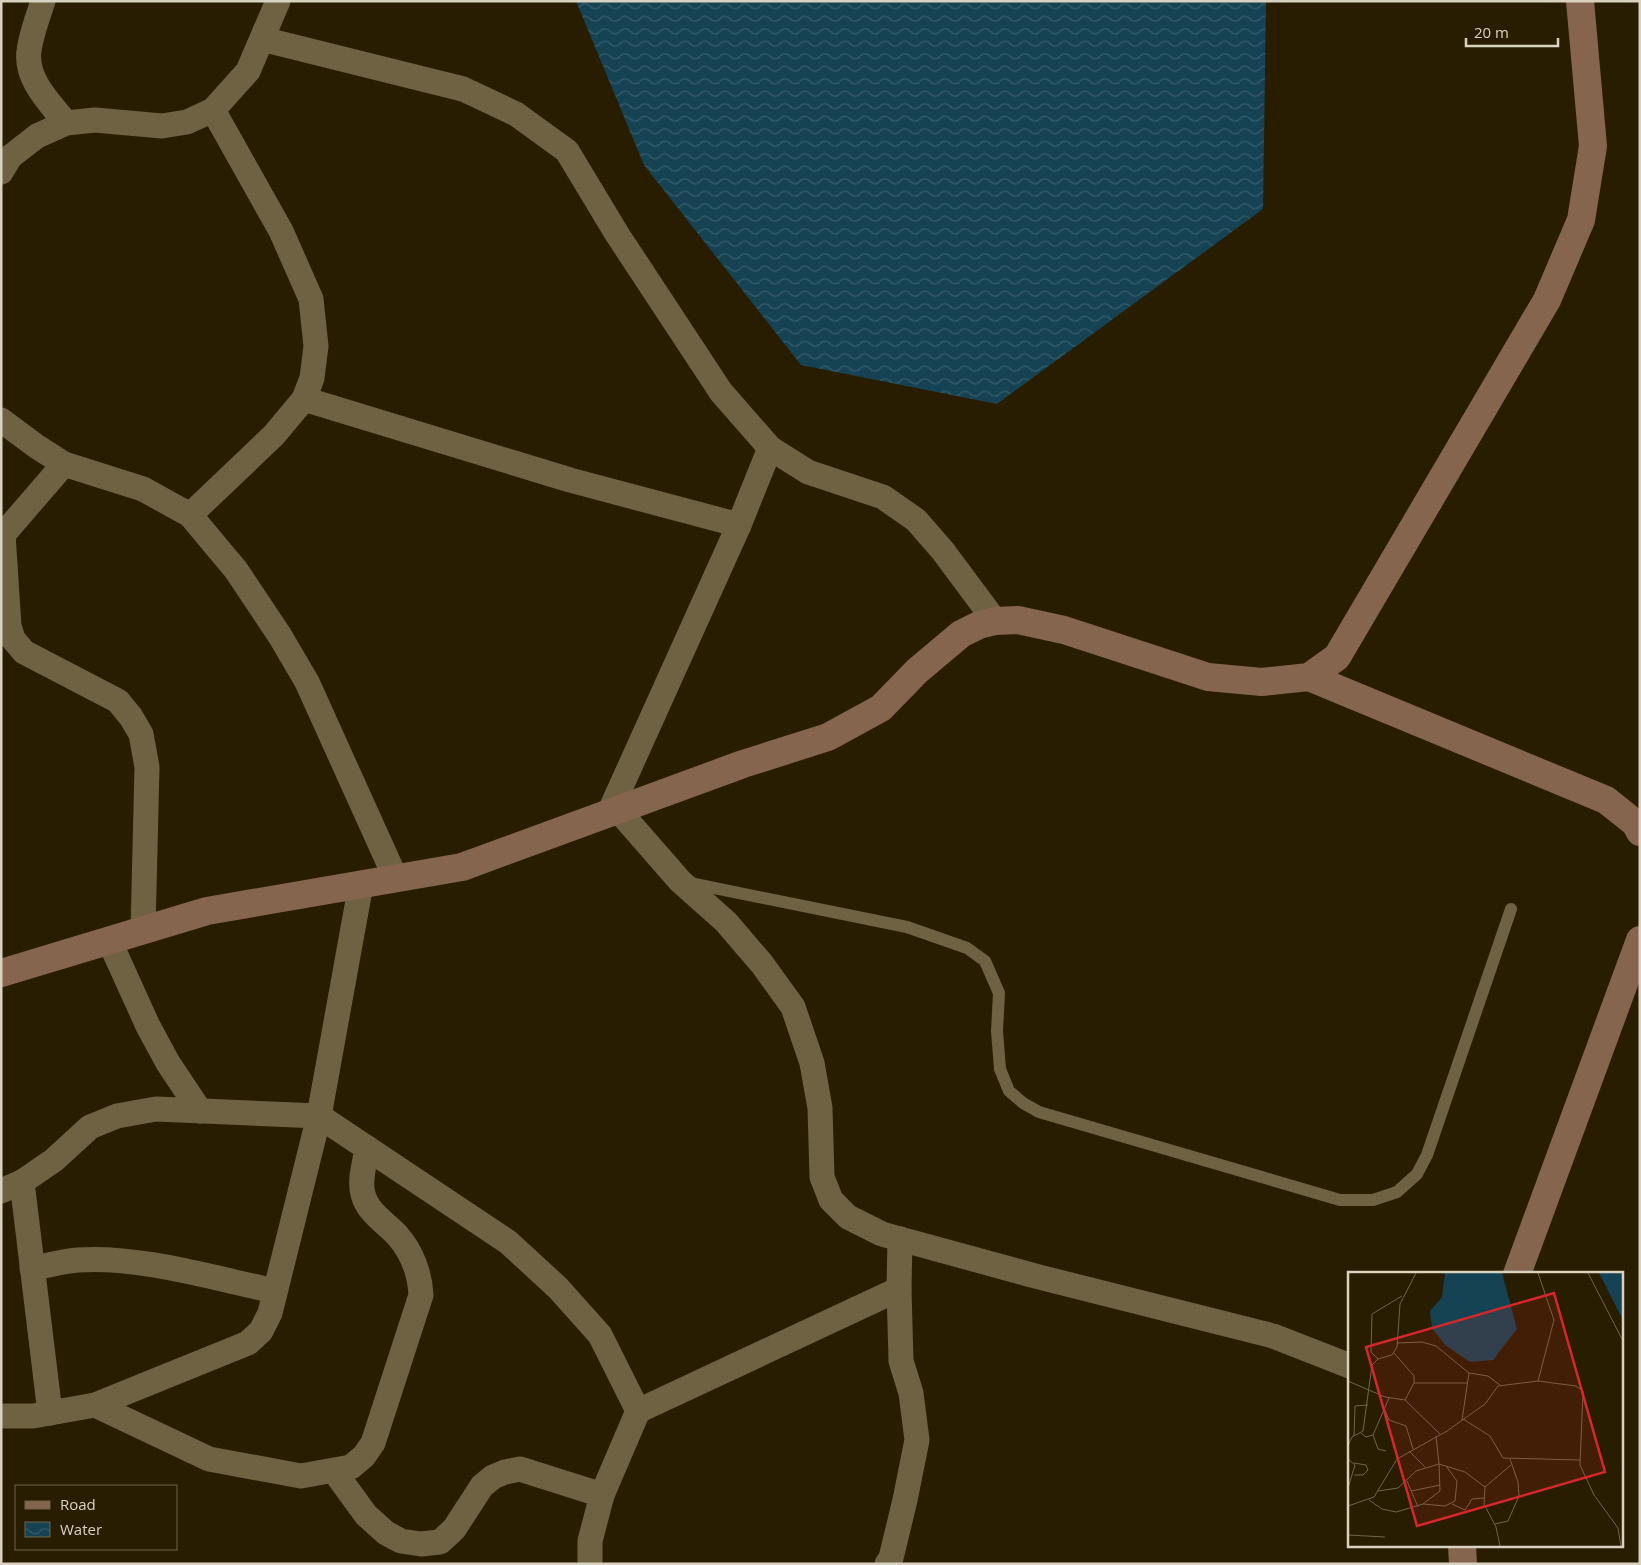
<svg xmlns="http://www.w3.org/2000/svg" width="1641" height="1565" font-family="'Open Sans',sans-serif">
<style>
.water{fill:url(#water-waves)}
.lines{fill:none;stroke-linecap:round;stroke-linejoin:round}
.lane{stroke:#6f6242;stroke-width:12}
.street{stroke:#6f6242;stroke-width:25}
.secondary{stroke:#86654e;stroke-width:28}
.inset-road{fill:none;stroke:#6f654d;stroke-width:1}
.view{fill:#d62828;fill-opacity:0.15;stroke:#d62828;stroke-width:2.5}
.inset-edge{fill:none;stroke:#d9d2c0;stroke-width:2.5}
</style>
<defs>
<pattern id="water-waves" width="16" height="10" patternUnits="userSpaceOnUse" patternTransform="scale(1.25)"><rect width="16" height="10" fill="#164354"/><path d="M0 5q4-4 8 0t8 0" fill="none" stroke="#375d6b"/></pattern>
</defs>
<rect width="100%" height="100%" fill="#291d00"/>
<path class="water" d="M576,1h690l-3,208 -266,195 -196,-39 -157,-200z"/>
<g class="lines">
<path class="lane" d="M690,883l217,44 60,21 18,13 14,32 -2,38 3,38 9,22 14,12 16,9 301,88h33l24,-8 20,-18 10,-19 84,-246"/>
<g class="street">
<path d="M43,1c-5,16 -12,33 -14,50 -4,28 21,52 37,72"/>
<path d="M262,39l201,50 53,25 51,37 50,83 104,158 49,56 38,24 75,25 33,23 27,31 52,70"/>
<path d="M1,172l9,-15 27,-21 29,-13 29,-3 67,6 25,-4 26,-12 35,-39 30,-70"/>
<path d="M304,399l266,81 169,45"/>
<path d="M1,420l35,26 28,18 79,25 47,26 46,55 44,66 27,46 89,197"/>
<path d="M190,515l84,-80 30,-36 8,-21 4,-32 -5,-47 -30,-68 -68,-121"/>
<path d="M3,534l6,92 4,13 11,13 94,49 13,16 10,17 6,33 -4,163"/>
<path d="M1,537l63,-73"/>
<path d="M618,810l62,71 46,41 36,42 31,43 19,56 8,45 2,69 9,23 17,17 34,17 18,5 139,38 234,59 77,30"/>
<path d="M609,813l130,-288 31,-77"/>
<path d="M361,884l-42,232 189,126 50,46 42,47 38,76 -36,84 -12,46v23"/>
<path d="M109,940l39,86 20,37 32,48"/>
<path d="M22,1182l28,231"/>
<path d="M1,1191l21,-9 32,-22 36,-33 27,-11 39,-7 163,7 -49,197 -9,18 -13,12 -153,62 -62,11h-32"/>
<path d="M32,1268c15,-2 30,-7 46,-8 64,-4 134,18 197,31"/>
<path d="M95,1405l114,54 92,17 50,-9 13,-11 9,-13 48,-148c-1,-21 -9,-43 -24,-60 -11,-12 -30,-23 -34,-41 -4,-14 2,-31 4,-46"/>
<path d="M638,1411l261,-122"/>
<path d="M334,1471l32,44 20,18 15,8 20,3 19,-2 14,-13 28,-43 11,-9 12,-5 15,-3 82,26"/>
<path d="M887,1564l4,-6 14,-58 12,-60 -6,-47 -10,-32 -2,-72 1,-50"/>
</g>
<g class="secondary">
<path d="M1309,677l297,123 29,23 5,9"/>
<path d="M1,973l206,-62 255,-44 281,-103 85,-27 53,-29 36,-37 44,-37 18,-9 16,-4 23,-1 46,10 144,47 54,5 47,-5 28,-20 210,-357 34,-80 12,-74 -13,-145"/>
<path d="M1517,1274l123,-334"/>
<path d="M1462,1546l1,18"/>
</g>
</g>
<g transform="translate(1348 1272)">
<rect width="275" height="275" fill="#291d00"/>
<path d="M97,1h57l15,56 -24,31 -23,2 -25,-17 -13,-17 -2,-17 12,-14zM251,1h24v47z" fill="#164354"/>
<path class="inset-road" d="M240,1l35,68M49,71l25,-1 14,4 33,27 19,3 12,9M46,81l20,23v7l-9,17M30,87l-7,-7 1,-38 30,-18M0,109l37,16 20,3 35,34M190,109l38,5 7,5 -3,74 14,30 24,33 3,18M66,111h54M36,136l5,12 17,6 7,23M115,147l27,17 13,22 77,2M114,148l7,-47M13,161l5,4 7,-2 16,-37M25,163l5,14 8,2M6,164l1,-30 13,-1M88,164l3,28 26,8 20,15 -1,17 12,23 4,19M0,173l4,-8 11,-6 9,-66 6,-6 14,-4 5,-8 3,-43 16,-31M61,179l16,16M0,187l7,6 -7,23M6,203h9l5,-5 -2,-5 -12,-2M59,209l11,26M137,215l26,-22M63,219l29,-6M21,228l13,9 14,3 27,-8 17,-13 -1,-27 -23,7 -18,17 -20,3M75,232l22,2 10,-5 2,-20 -11,-15M104,232l13,6 7,-11 12,-1M0,234l26,-9 23,-38 50,-28 38,-27 13,-18 40,-5 16,-61 -16,-47M147,252l13,-3 11,-25 -1,-14 -8,-23M0,263l37,2"/>
<path class="view" d="M206,21l51,179 -188,54 -51,-179z"/>
<rect width="275" height="275" class="inset-edge"/>
</g>
<rect width="1641" height="1565" fill="none" stroke="#d9d2c0" stroke-width="5"/>
<rect x="15" y="1485" width="162" height="65" fill="#291d00" stroke="#6f654d"/>
<rect x="25" y="1501" width="25" height="8" fill="#86654e" stroke="#6f654d"/>
<text x="60" y="1510" font-size="15" fill="#d9d2c0">Road</text>
<rect x="25" y="1522" width="25" height="15" fill="url(#water-waves)" stroke="#6f654d"/>
<text x="60" y="1535" font-size="15" fill="#d9d2c0">Water</text>
<path d="M1466 38v8h92v-8" fill="none" stroke="#d9d2c0" stroke-width="2.5"/>
<text x="1474" y="38" font-size="15" fill="#d9d2c0" stroke="#291d00" stroke-width="4" paint-order="stroke">20 m</text>
</svg>
